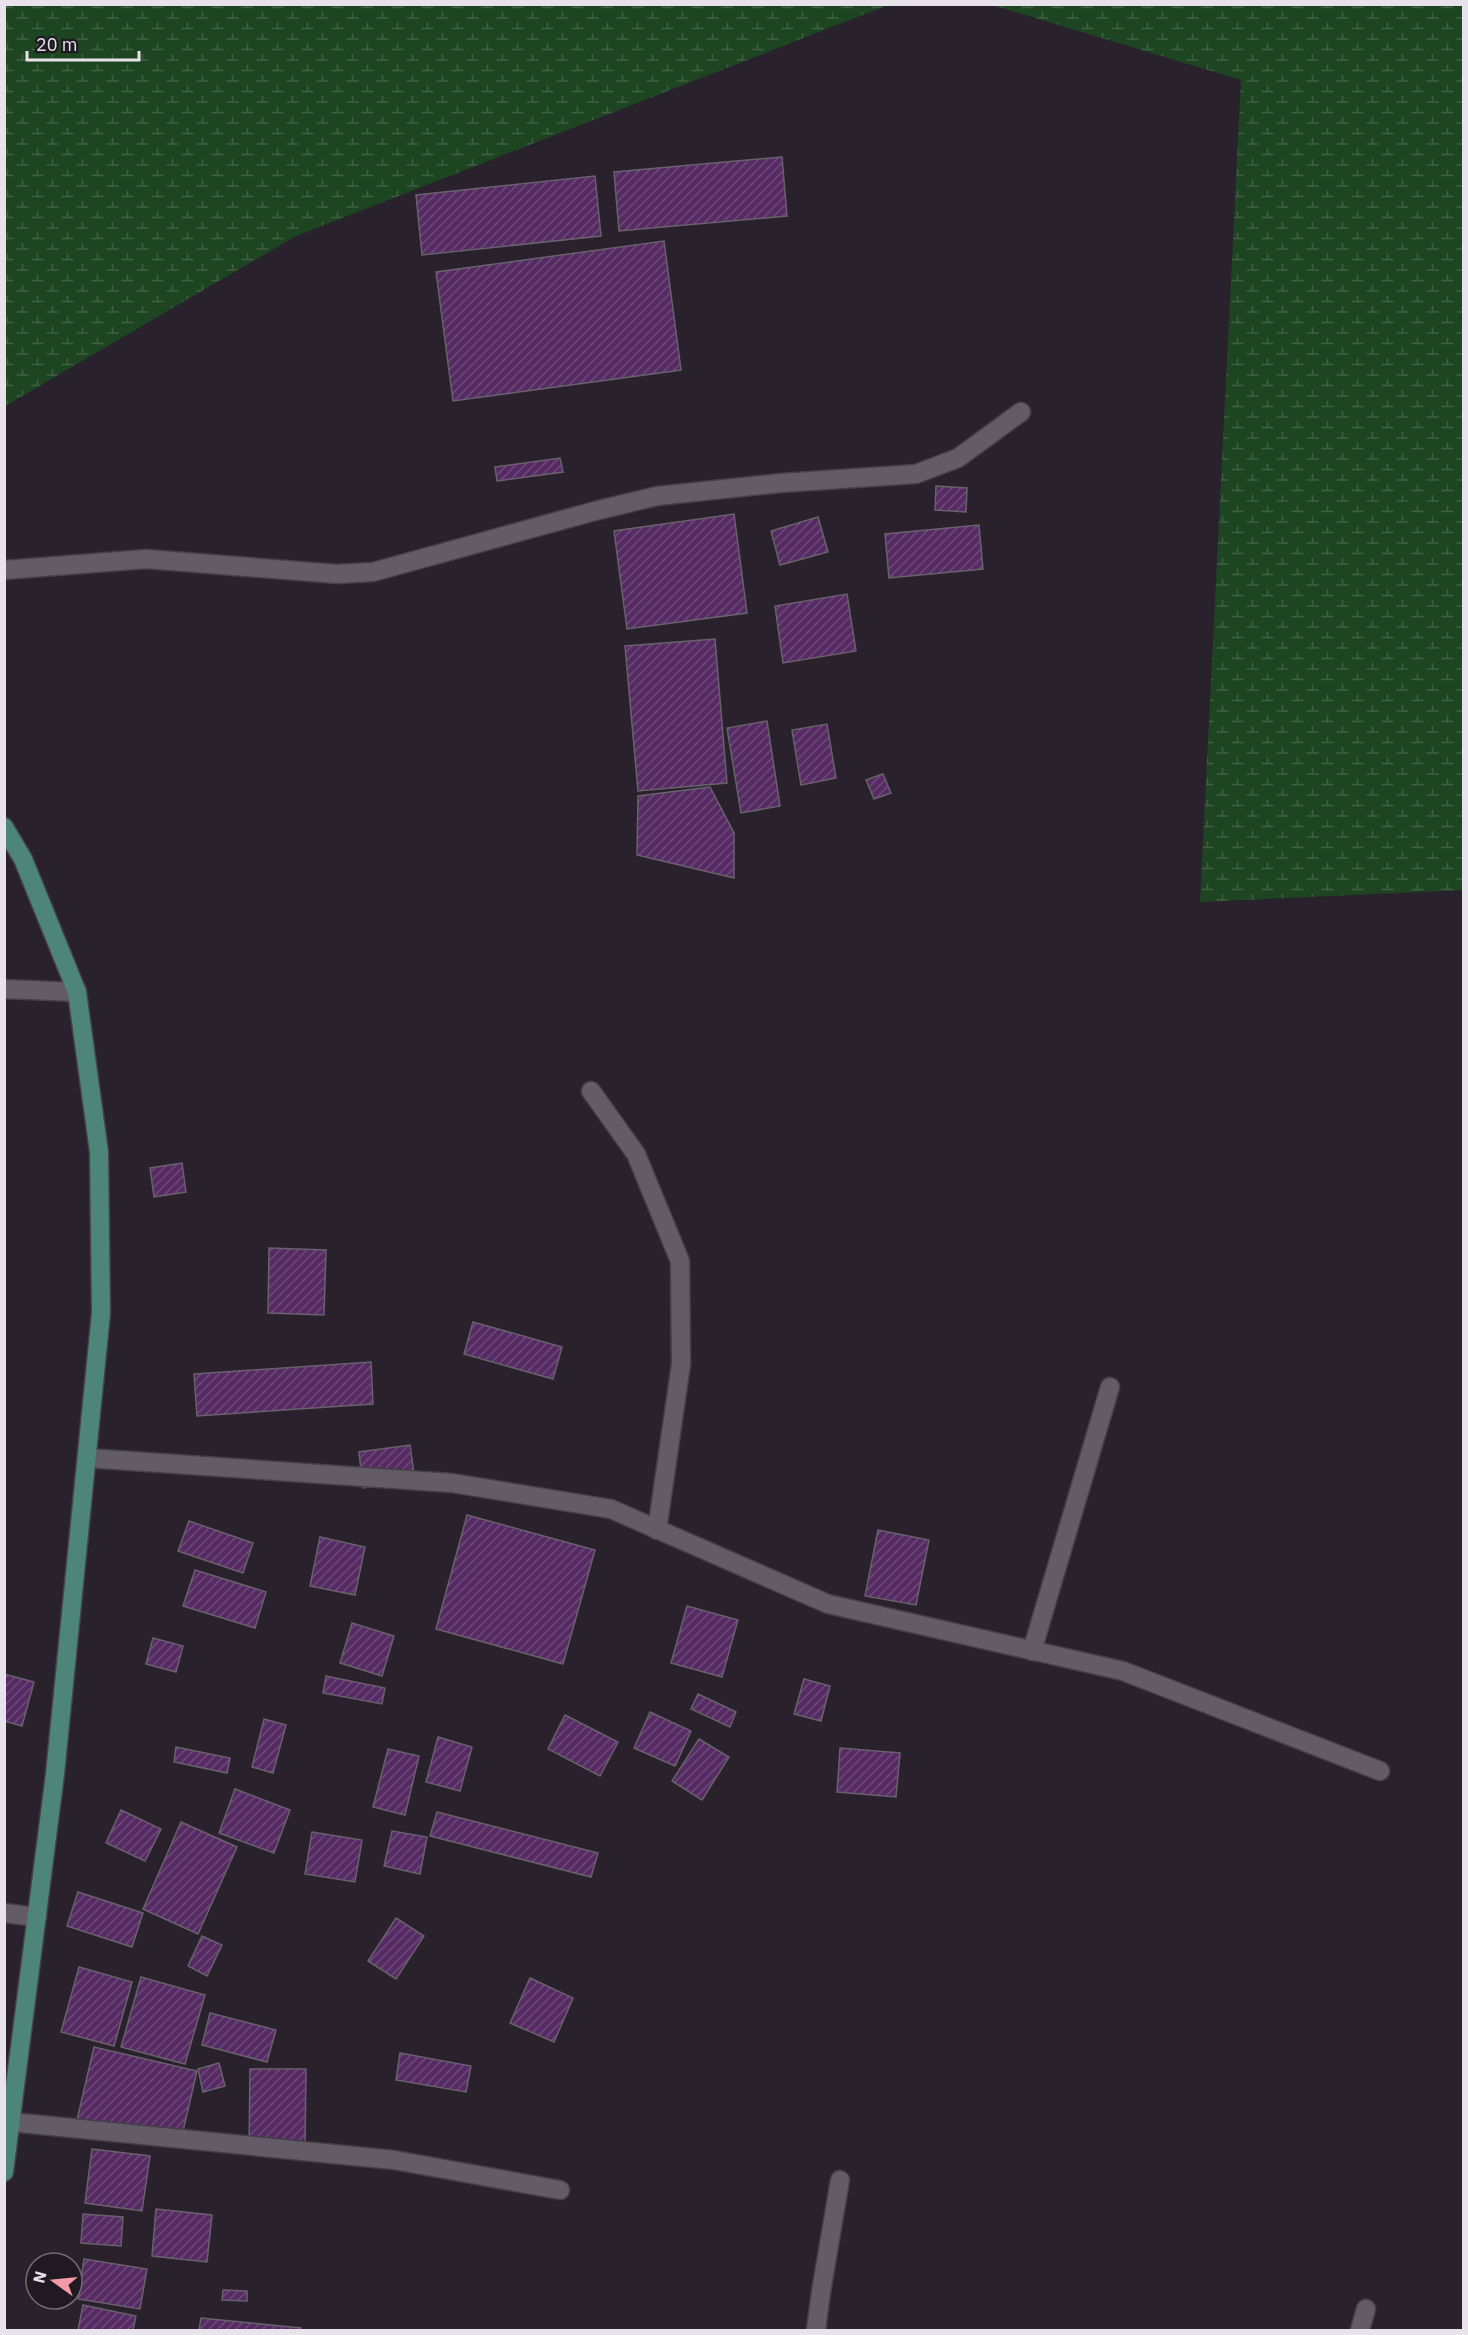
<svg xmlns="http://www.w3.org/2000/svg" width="1468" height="2335" font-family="'IBM Plex Sans',sans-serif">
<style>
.wetland{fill:url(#wetland-marsh)}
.building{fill:url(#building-hatch);stroke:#69616c;stroke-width:1.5}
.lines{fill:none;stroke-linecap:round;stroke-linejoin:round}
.minor-casing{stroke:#453f47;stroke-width:21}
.major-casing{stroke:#453f47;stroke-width:21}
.minor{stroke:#635b66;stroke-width:18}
.major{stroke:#4d8679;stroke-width:18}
</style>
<defs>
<pattern id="wetland-marsh" width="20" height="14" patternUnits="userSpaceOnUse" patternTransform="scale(1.5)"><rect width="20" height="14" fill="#1e4521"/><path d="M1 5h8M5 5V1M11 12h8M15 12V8" fill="none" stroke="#3f6041"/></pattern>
<pattern id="building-hatch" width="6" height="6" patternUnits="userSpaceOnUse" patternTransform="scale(1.5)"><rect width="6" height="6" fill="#562b64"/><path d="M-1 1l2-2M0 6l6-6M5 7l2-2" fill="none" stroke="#6e4a7a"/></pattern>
</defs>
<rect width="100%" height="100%" fill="#29222c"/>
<g class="wetland">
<path d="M4,5l1,-1 883,1 -592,231 -291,170z"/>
<path d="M992,5h471v885l-263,12 41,-822z"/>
</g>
<g class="building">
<path d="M782,157l5,59 -168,15 -5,-59z"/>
<path d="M595,176l6,60 -179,19 -6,-60z"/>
<path d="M664,241l17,129 -228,31 -17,-129z"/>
<path d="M560,458l3,14 -66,9 -2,-14z"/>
<path d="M936,486l31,2 -1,24 -31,-2z"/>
<path d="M734,514l13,99 -120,16 -13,-98z"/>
<path d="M818,517l10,35 -48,13 -9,-34z"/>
<path d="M979,525l4,44 -94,9 -4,-44z"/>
<path d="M847,594l9,57 -73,12 -8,-57z"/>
<path d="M715,639l12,144 -89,8 -13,-145z"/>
<path d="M767,721l13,85 -39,7 -14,-85z"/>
<path d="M827,724l9,54 -35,7 -9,-55z"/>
<path d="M883,774l8,19 -17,6 -8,-19z"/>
<path d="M710,787l24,46v45l-97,-23 1,-59z"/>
<path d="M182,1163l4,29 -32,5 -4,-29z"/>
<path d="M269,1248l57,2 -2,65 -56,-2z"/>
<path d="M473,1322l89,25 -9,32 -89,-25z"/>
<path d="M371,1362l2,42 -176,12 -3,-42z"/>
<path d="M410,1445l5,36 -52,7 -4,-36z"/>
<path d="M467,1515l128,35 -32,114 -127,-35z"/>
<path d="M189,1521l64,22 -10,30 -65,-22z"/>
<path d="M878,1530l51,10 -13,65 -51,-9z"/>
<path d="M320,1537l45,10 -10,48 -45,-9z"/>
<path d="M195,1570l71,22 -11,36 -72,-22z"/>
<path d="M687,1606l51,14 -16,57 -51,-14z"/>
<path d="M352,1623l42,13 -12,40 -42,-13z"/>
<path d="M153,1638l30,8 -7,26 -30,-8z"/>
<path d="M4,1674l30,8 -12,44 -18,-5z"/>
<path d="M326,1676l59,12 -3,16 -59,-11z"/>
<path d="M804,1679l26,7 -9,35 -27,-7z"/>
<path d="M698,1694l38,18 -6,15 -39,-18z"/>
<path d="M650,1712l41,19 -16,35 -41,-18z"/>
<path d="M565,1715l53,27 -18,34 -52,-27z"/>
<path d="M264,1719l22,6 -13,48 -21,-6z"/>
<path d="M438,1737l34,10 -12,44 -34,-9z"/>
<path d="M699,1739l30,18 -27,43 -30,-19z"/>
<path d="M176,1747l54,11 -3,15 -53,-11z"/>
<path d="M840,1748l60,5 -4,44 -59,-5z"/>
<path d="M388,1749l31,7 -14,59 -32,-8z"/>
<path d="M235,1789l55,21 -16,43 -55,-20z"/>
<path d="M121,1810l40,19 -16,32 -39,-18z"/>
<path d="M437,1812l161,41 -7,24 -161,-41z"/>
<path d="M181,1822l56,25 -39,87 -55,-25z"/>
<path d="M392,1831l35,6 -7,37 -36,-8z"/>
<path d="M312,1832l50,8 -7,42 -50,-8z"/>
<path d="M78,1892l65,21 -11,34 -65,-21z"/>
<path d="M396,1918l28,18 -28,43 -28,-18z"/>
<path d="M202,1936l20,9 -15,31 -19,-10z"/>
<path d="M79,1967l53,15 -18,64 -53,-14z"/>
<path d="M141,1977l64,18 -20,69 -64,-17z"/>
<path d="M530,1978l43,20 -19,44 -44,-19z"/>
<path d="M210,2013l66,17 -9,32 -65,-17z"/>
<path d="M94,2047l103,24 -17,73 -103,-24z"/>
<path d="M400,2053l71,13 -5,26 -70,-12z"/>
<path d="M219,2063l6,23 -22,6 -5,-23z"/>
<path d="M250,2069h56l-1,83 -56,-1z"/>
<path d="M92,2149l58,7 -8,55 -57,-8z"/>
<path d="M156,2209l56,6 -5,47 -55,-6z"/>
<path d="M83,2214l40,3 -2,29 -40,-3z"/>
<path d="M84,2259l63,10 -7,40 -62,-10z"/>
<path d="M223,2290l24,1v10l-25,-1z"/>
<path d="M83,2305l53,11 -3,14h-55z"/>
<path d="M201,2318l100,10v2h-102z"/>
</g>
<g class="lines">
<g class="minor-casing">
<g id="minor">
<path d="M4,570l142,-11 191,15 36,-2 222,-61 62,-15 124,-13 135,-9 42,-16 63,-46"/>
<path d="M4,989l73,3"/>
<path d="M591,1091l45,63 44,107 1,103 -24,166"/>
<path d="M87,1458l365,25 159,26 217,95 295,67 257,100"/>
<path d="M1032,1651l78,-264"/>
<path d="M4,1913l33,4"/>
<path d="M11,2122l383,38 166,30"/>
<path d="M816,2330l5,-38 19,-112"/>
<path d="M1360,2330l6,-21"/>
</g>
</g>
<g class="major-casing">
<path id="major" d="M4,827l19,32 54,133 22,160 2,161 -46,461 -51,398"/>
</g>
<use href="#minor" class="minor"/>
<use href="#major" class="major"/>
</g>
<rect width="1468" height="2335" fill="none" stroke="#e8e3ea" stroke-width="12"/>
<g transform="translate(54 2281) rotate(285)"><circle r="28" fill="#201922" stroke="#706a72" stroke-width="1.5"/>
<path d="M0-4.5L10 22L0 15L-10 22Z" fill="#f49aa4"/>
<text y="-9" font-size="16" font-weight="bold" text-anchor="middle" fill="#e8e3ea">N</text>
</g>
<path d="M27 51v9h112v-9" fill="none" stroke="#e8e3ea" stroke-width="3"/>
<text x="36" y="51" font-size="18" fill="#e8e3ea" stroke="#201922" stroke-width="4.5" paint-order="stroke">20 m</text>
</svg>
